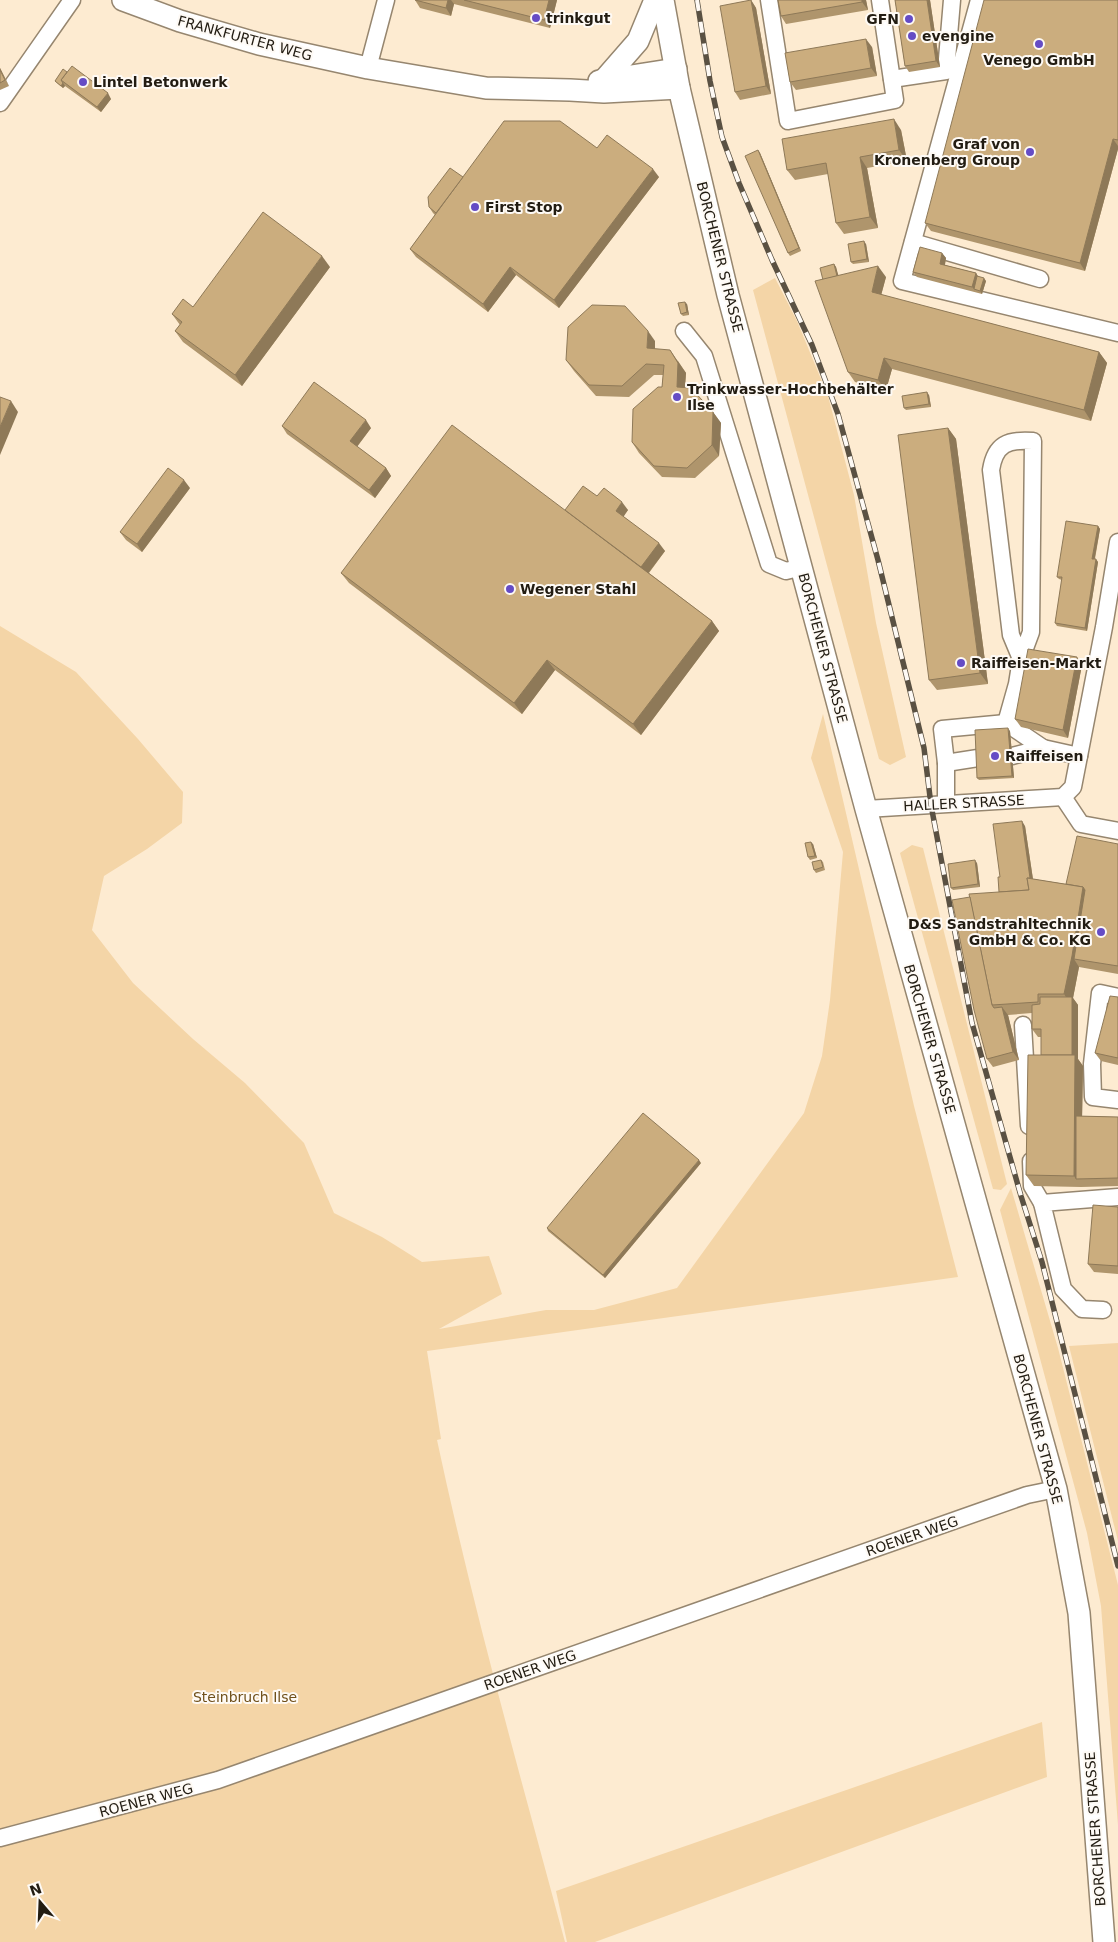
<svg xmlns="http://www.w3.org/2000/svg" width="1118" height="1942" font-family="'DejaVu Sans',sans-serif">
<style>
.green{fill:#f4d5a7}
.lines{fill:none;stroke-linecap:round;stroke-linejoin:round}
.minor-casing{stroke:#96866f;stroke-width:19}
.major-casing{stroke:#96866f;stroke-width:24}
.minor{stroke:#fff;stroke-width:16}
.major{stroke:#fff;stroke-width:21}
.rail-casing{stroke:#5a5143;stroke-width:5.5}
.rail{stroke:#fefaf5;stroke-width:4;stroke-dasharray:11;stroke-linecap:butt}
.wall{fill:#af956c}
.shaded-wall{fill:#8e7958}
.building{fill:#cbad7e;stroke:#8e7958}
.poi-dot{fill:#654cc5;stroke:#fefaf5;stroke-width:2}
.labels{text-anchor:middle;stroke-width:4;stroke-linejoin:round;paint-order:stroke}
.poi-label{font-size:14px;font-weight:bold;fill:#221c12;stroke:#fefaf5;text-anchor:start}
.street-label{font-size:14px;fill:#221c12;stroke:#fefaf5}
.park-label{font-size:14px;fill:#70501a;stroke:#fefaf5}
</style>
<rect width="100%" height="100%" fill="#fdebd1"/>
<g class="green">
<path d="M775,278l22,43 31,75 26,99 22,128 30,134 -16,8 -11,-6 -126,-469z"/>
<path d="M0,626l76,46 62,67 45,53 -1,31 -35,26 -43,27 -12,54 41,53 60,56 52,44 59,60 30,70 48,24 40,25 67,-6 13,38 -63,35 107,-19h48l83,-22 127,-175 18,-57 8,-56 13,-148 -32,-94 12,-44 91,392 44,171 -531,74 14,88 -4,1c36,169 83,335 128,502h-565z"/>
<path d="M912,845l11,3 84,336 -6,6 -8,-1 -93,-336z"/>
<path d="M1011,1188l47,160 60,237v240l-17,-219 -14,-73 -87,-323z"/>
<path d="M1118,1343v198l-49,-195z"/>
<path d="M1042,1722l5,55 -452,165h-28l-11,-51z"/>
</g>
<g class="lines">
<g class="minor-casing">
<g id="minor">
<path d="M769,0l19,121 107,-21 -15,-100"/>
<path d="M979,0l-77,281 216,52"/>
<path d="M368,68l18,-68"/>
<path d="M892,79l54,-8 6,-71"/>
<path d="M0,103l72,-103"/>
<path d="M913,242l127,37"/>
<path d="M684,331l20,25 65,208 17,7 16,-4"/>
<path d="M1006,723l11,-39 4,-25 -10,-24 -20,-165c4,-26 17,-31 42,-29l-2,191 -10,27"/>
<path d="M1012,756l31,-8 36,8"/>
<path d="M946,763l32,-5"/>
<path d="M1063,797l18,27 37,7"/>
<path d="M946,803v-40l-4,-34 64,-6 37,25"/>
<path d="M866,809l197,-12 10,-10 31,-160 14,-85"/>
<path d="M1118,997l-18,-4 -8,71 1,33 25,3"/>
<path d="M1023,1025l6,101"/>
<path d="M1031,1161l1,25 10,17"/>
<path d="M1103,1310l-21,-1 -19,-20 -21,-86 76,-6"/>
<path d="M0,1838l218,-58 809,-285 29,-6"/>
</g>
</g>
<g class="major-casing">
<g id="major">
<path d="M123,0l57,21 79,23 109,24 118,20 84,2 34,2 75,-4"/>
<path d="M663,0l16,88 49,207 138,514 190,680 23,124 25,329"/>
<path d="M604,80l34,-39 17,-41"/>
<path d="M599,81l77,-12"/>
</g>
</g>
<use href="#minor" class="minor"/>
<use href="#major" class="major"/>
<g class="rail-casing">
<path id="rail" d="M697,0l13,81 12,56 17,46 33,77 40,85 26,69 40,146 46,188 7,57 41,218 49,173 21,66 76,304"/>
</g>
<use href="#rail" class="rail"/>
</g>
<g class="wall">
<path d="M415,0h142l-7,28 -96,-24 -3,12 -31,-8z"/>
<path d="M751,0l5,8 15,86 -31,6 -5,-8z"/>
<path d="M778,0h88l2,10 -82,14 -5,-8z"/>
<path d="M895,0h35l10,67 -31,5 -4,-6z"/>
<path d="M1118,0v149l-33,122 -154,-40 -6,-8z"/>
<path d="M872,47l5,29 -81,14 -6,-8z"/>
<path d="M0,68l9,18 -9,4z"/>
<path d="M67,72l44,27 -10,13 -36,-26 -2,2 -6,-5 -2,-2z"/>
<path d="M901,130l6,31 -40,7 11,60 -34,6 -8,-11 -8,-49 -33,6 -8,-10z"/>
<path d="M597,148l62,29 -100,131 -43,-33 -28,37 -72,-55 -6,-8 25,-34 -2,-2 -4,-6 34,-30z"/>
<path d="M758,150l2,3 41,98 -11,5 -2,-3z"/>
<path d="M866,244l3,18 -16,2 -2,-2z"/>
<path d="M942,253l4,5 -1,7 31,8 2,4 8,4 -4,13 -65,-17 -4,-5z"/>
<path d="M834,264l2,3 2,9 48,1 -5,18 218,57 8,11 -16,58 -199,-52 -6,21 -31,-8 -7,-10 -25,-92z"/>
<path d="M330,267l-88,119 -59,-44 -8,-11 5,-6 -8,-11 21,-7z"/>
<path d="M687,304l2,11 -6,1 -2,-2z"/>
<path d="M655,341v8l23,12 8,12 -1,15 28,24 8,11 -2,33 -24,22 -33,-1 -23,-24 -7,-11 30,-55 1,-12h-9l-25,22 -33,-1 -22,-25 -8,-11z"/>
<path d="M929,395l2,12 -25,3 -2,-2z"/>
<path d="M282,426l89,2 -14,19 29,21 5,8 -16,22 -88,-64z"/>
<path d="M948,428l8,11 32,245 -51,6 -8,-10z"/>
<path d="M190,488l-48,64 -16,-12 -6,-8z"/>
<path d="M597,496l31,14 -5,6 42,35 -16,22 63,48 7,10 -78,104 -86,-65 -33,44 -173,-131 -8,-10 224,-63z"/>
<path d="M1098,526l2,3 -5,30 3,3 -11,69 -30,-5 -2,-3 7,-43 -3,-1 -2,-2z"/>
<path d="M1082,665l-14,73 -47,-11 -6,-8z"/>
<path d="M1010,731l4,47 -35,2 -2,-2z"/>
<path d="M1025,826l8,53 33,5 52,-40v130l-39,-7 -6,31 5,7v54l5,7 -1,50 36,1v69l-37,1 -47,-1 -8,-11 15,-120v-18h-3l-6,-8v-16l-24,2 11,45 -26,7 -6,-8 12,-167z"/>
<path d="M813,844l4,14 -7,2 -2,-3z"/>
<path d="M821,860l2,2 2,8 -9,3 -2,-3z"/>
<path d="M977,863l3,24 -27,3 -2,-2z"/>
<path d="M1118,997v68l-17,-4 -6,-8z"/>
<path d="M701,1163l-96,115 -57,-47 -1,-3z"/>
<path d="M1118,1207v67l-24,-2 -6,-8z"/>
</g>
<g class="shaded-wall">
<path d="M448,0h3l3,4 -3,12 -5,-8z"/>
<path d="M549,0h8l-7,28 -6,-8z"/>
<path d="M751,0l5,8 15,86 -5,-8z"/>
<path d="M862,0h4l2,10 -6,-8z"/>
<path d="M927,0h3l10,67 -4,-6z"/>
<path d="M866,39l6,8 5,29 -6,-8z"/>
<path d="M0,68l9,18 -9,-16z"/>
<path d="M63,83l2,3 -2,2 -2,-2z"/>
<path d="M108,93l3,6 -10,13 -4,-5z"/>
<path d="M894,119l7,11 6,31 -8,-11z"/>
<path d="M1113,139l5,7v3l-33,122 -5,-8z"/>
<path d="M758,150l2,3 41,98 -2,-3z"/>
<path d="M860,157l7,11 11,60 -8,-11z"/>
<path d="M653,169l6,8 -100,131 -5,-8z"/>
<path d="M864,241l2,3 3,18 -2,-3z"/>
<path d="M942,253l4,5 -2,11 -4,-5z"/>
<path d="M322,256l8,11 -88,119 -7,-11z"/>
<path d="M834,264l2,3 4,14 -2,-3z"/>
<path d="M878,266l8,11 -7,26 -7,-11z"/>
<path d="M510,267l6,8 -28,37 -5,-8z"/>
<path d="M976,273l3,5 -5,11 -2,-2z"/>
<path d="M984,278l2,3 -4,13 -2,-3z"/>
<path d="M685,302l2,2 2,11 -2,-3z"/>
<path d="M648,331l7,10v18l-8,-11z"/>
<path d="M670,350l16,23 -2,25 -7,-11z"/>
<path d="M1099,352l8,11 -16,58 -7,-11z"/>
<path d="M884,358l8,11 -6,21 -8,-10z"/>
<path d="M927,392l2,3 2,12 -2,-3z"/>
<path d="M11,401l7,11 -18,43v-28z"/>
<path d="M713,412l8,11 -2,33 -7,-11z"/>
<path d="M366,420l5,8 -16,21 -5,-8z"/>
<path d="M948,428l8,11 32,245 -8,-11z"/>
<path d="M386,468l5,8 -16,22 -6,-8z"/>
<path d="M184,480l6,8 -48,64 -5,-8z"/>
<path d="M622,502l6,8 -6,9 -6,-8z"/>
<path d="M1098,526l2,3 -6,33 -2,-3z"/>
<path d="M659,543l6,8 -19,25 -6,-8z"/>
<path d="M1096,559l2,3 -11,69 -2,-3z"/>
<path d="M712,621l7,10 -78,104 -8,-11z"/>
<path d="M1077,657l5,8 -14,73 -5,-8z"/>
<path d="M547,660l8,10 -33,44 -8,-11z"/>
<path d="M1008,728l2,3 4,47 -2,-2z"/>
<path d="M1022,821l3,5 11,74 -4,-5z"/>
<path d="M811,842l2,2 4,14 -2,-2z"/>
<path d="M975,860l2,3 3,24 -2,-3z"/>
<path d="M1083,887l7,11 -16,61 5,8 -6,31 5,7v54l5,7 -2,113h-5l-2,-3 -3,-171 -7,-11z"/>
<path d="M1002,1007l6,8 11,45 -6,-8z"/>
<path d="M699,1160l2,3 -96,115 -2,-3z"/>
</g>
<g class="building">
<path d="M415,0h33l-2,8z"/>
<path d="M464,0h85l-5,20z"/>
<path d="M751,0l15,86 -31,6 -15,-86z"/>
<path d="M778,0h84v2l-81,14z"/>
<path d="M895,0h32l9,61 -31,5z"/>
<path d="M984,0h134v140l-5,-1 -33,124 -155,-40z"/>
<path d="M866,39l5,29 -81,14 -5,-29z"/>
<path d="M72,66l36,27 -11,14 -36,-27z"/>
<path d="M63,69l4,3 -6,8 2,3 -2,3 -6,-5z"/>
<path d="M0,70l5,10 -5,3z"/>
<path d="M894,119l5,31 -39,7 10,60 -34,6 -10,-60 -39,7 -5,-31z"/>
<path d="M504,121h56l37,27 10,-13 46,34 -99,131 -44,-33 -27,37 -73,-55z"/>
<path d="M758,150l41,98 -11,5 -43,-97z"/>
<path d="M450,168l13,9 -27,36 -7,-6 -1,-10z"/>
<path d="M263,212l59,44 -87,119 -60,-44 7,-9 -10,-8 11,-15 10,8z"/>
<path d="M864,241l3,18 -16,3 -3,-18z"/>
<path d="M920,247l22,6 -2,11 36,9 -4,14 -59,-15z"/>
<path d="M834,264l3,12 -14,4 -3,-12z"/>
<path d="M878,266l-6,26 227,60 -15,58 -200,-52 -6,22 -30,-8 -33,-91z"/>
<path d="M977,276l7,2 -4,13 -6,-2z"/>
<path d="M685,302l2,10 -6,2 -3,-11z"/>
<path d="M592,305l33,1 23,25 -1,17 23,2 8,13 -1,24 14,1 22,24 -1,33 -25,23 -33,-2 -22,-24 1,-33 25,-22h4l2,-22 -18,-1 -24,22 -33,-1 -23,-25 2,-33z"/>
<path d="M314,382l52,38 -16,21 36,27 -17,22 -87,-64z"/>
<path d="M927,392l2,12 -25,4 -2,-12z"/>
<path d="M0,397l11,4 -11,26z"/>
<path d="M452,425l260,196 -79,103 -86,-64 -33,43 -173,-130z"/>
<path d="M948,428l32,245 -51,7 -31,-245z"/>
<path d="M168,468l16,12 -47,64 -17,-12z"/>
<path d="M583,486l14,10 7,-8 18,14 -6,9 43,32 -18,24 -76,-57z"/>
<path d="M1066,521l32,5 -6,33h4l-11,69 -30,-5 7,-46h-5z"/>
<path d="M1028,649l49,8 -14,73 -48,-11z"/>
<path d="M1008,728l4,48 -35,2 -2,-48z"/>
<path d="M1022,821l8,57h-3l2,12 -30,2 -1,-15h2l-7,-53z"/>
<path d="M1077,836l41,8v122l-44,-7 11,-69 -2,-3 -17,-3z"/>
<path d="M811,842l4,14 -7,1 -3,-14z"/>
<path d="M821,860l2,7 -9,3 -2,-8z"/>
<path d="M975,860l3,24 -27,4 -3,-24z"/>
<path d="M1027,878l56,9 -11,69 -8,38h-26v8l-46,3 -23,-111 60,-4z"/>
<path d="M970,897l22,108 2,3 8,-1 11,45 -26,7 -13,-49 -22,-110z"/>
<path d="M1110,996l8,1v61l-23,-5z"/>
<path d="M1040,997h32v58h-31v-26h-9v-24l8,-1z"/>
<path d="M1028,1055h47l-1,121 -48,-1z"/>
<path d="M643,1113l56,47 -96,115 -56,-47z"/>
<path d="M1076,1116l42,1v61l-42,1z"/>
<path d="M1093,1205l25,2v59l-30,-2z"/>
</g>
<g class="poi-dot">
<circle cx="536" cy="18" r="5"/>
<circle cx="909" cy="19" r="5"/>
<circle cx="912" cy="36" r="5"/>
<circle cx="1039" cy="44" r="5"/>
<circle cx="83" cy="82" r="5"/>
<circle cx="1030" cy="152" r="5"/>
<circle cx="475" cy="207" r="5"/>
<circle cx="677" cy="397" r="5"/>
<circle cx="510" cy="589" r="5"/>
<circle cx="961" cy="663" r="5"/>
<circle cx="995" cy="756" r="5"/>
<circle cx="1101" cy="932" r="5"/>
</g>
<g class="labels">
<g class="poi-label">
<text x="546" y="23">trinkgut</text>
<text x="899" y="24" text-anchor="end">GFN</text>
<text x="922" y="41">evengine</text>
<text x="1039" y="65" text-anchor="middle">Venego GmbH</text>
<text x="93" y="87">Lintel Betonwerk</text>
<text x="1020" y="149" text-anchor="end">Graf von<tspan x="1020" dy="16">Kronenberg Group</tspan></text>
<text x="485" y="212">First Stop</text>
<text x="687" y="394">Trinkwasser-Hochbehälter<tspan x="687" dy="16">Ilse</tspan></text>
<text x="520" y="594">Wegener Stahl</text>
<text x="971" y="668">Raiffeisen-Markt</text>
<text x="1005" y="761">Raiffeisen</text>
<text x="1091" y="929" text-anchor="end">D&amp;S Sandstrahltechnik<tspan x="1091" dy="16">GmbH &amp; Co. KG</tspan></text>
</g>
<g class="street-label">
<text transform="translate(245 38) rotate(15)" y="5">FRANKFURTER WEG</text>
<text transform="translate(720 257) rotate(76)" y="5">BORCHENER STRASSE</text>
<text transform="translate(823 648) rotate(75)" y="5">BORCHENER STRASSE</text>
<text transform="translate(964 803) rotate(-3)" y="5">HALLER STRASSE</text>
<text transform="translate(930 1039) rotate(74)" y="5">BORCHENER STRASSE</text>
<text transform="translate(1038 1429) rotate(75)" y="5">BORCHENER STRASSE</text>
<text transform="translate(912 1536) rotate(-19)" y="5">ROENER WEG</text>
<text transform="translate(530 1670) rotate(-19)" y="5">ROENER WEG</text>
<text transform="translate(146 1800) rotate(-15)" y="5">ROENER WEG</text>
<text transform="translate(1095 1829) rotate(-94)" y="5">BORCHENER STRASSE</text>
</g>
<g class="park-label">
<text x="245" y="1702">Steinbruch Ilse</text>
</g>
</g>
<g transform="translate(40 1902) rotate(341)" stroke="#fefaf5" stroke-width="4" paint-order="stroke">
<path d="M0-4L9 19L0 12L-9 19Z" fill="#221c12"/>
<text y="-8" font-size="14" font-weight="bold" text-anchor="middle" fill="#221c12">N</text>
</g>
</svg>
